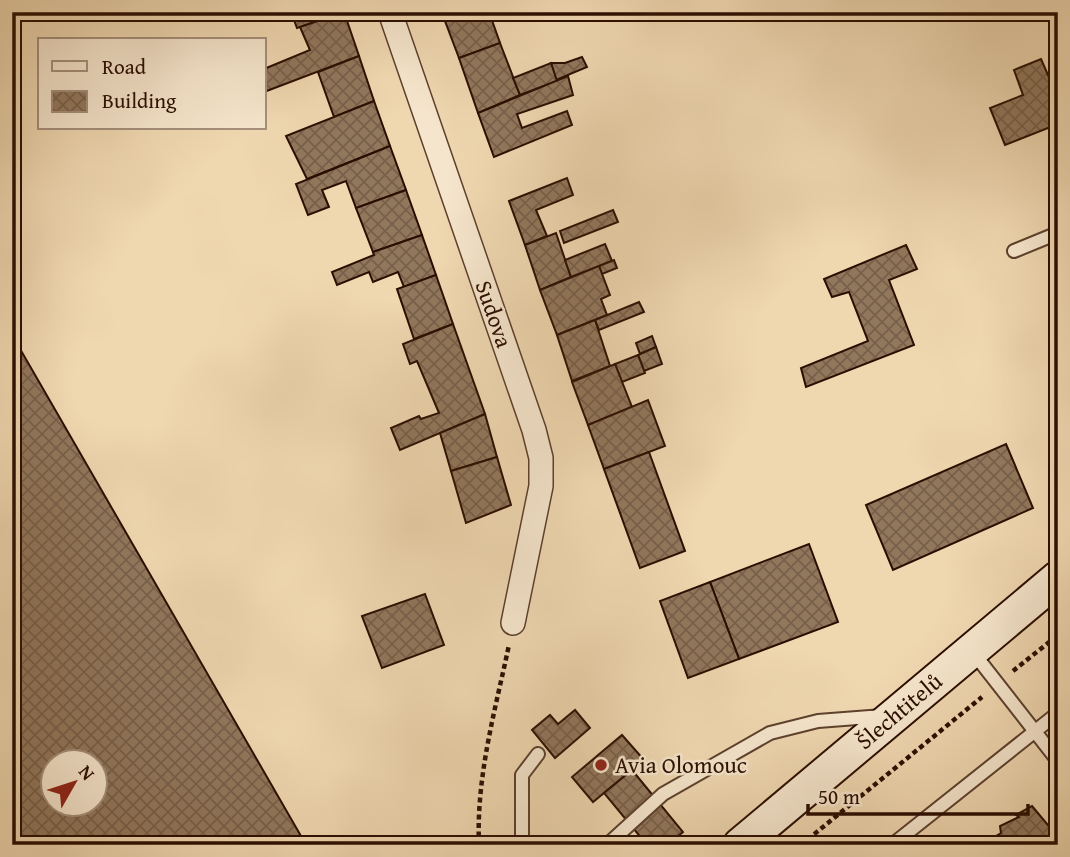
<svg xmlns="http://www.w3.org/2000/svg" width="1070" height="857" font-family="'Gentium Book Plus',serif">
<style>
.building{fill:url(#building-cross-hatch);stroke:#2b0e01;stroke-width:2;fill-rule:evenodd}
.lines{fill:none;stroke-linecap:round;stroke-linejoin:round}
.lane-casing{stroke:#5c402d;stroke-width:16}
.street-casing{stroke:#5c402d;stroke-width:26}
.secondary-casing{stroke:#2b0e01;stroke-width:37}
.path{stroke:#2b0e01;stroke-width:4.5;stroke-dasharray:5 3.5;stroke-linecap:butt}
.lane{stroke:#f5e5cc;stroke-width:12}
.street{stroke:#f5e5cc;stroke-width:23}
.secondary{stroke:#f5e5cc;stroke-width:33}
.poi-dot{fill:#8f2418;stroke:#f5e5cc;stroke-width:2.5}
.labels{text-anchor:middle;stroke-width:5;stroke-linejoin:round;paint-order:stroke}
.street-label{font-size:23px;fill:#2b0e01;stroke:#f5e5cc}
.poi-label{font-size:23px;fill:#2b0e01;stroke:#f5e5cc;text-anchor:start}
</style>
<defs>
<pattern id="building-cross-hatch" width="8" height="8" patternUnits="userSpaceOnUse" patternTransform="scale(1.75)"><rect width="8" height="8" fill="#91775c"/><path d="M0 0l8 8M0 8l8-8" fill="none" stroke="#77604a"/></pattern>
</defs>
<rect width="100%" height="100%" fill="#efd7b0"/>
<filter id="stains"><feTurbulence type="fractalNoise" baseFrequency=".00286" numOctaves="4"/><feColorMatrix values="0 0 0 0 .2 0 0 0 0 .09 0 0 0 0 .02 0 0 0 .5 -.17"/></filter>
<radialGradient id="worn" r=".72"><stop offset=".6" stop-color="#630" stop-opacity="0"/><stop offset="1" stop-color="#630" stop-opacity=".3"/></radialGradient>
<g class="building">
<path d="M291,12h53l-47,16z"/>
<path d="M344,12l15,44 -95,36v-23l46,-19 -10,-23z"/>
<path d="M442,12h26l-23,9z"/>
<path d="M468,12h21l11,31 -41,15 -14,-37z"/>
<path d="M489,12h29l-26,9z"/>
<path d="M500,43l20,52 -42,18 -19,-55z"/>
<path d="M359,56l15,45 -40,16 -16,-45z"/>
<path d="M582,57l5,10 -31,13 -5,-17h14z"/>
<path d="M1041,59l17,39v26l-53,21 -15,-37 33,-13 -9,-25z"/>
<path d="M551,63l6,18 -37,14 -7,-17z"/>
<path d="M568,76l5,19 -56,19 5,14 45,-17 5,14 -78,32 -16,-44z"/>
<path d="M374,101l16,45 -83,33 -21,-43z"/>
<path d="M390,146l16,44 -50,18 -10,-27 -24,9 7,17 -21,8 -12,-31z"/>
<path d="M567,178l6,17 -37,15 11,26 -22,9 -16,-44z"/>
<path d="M406,190l16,45 -49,17 -17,-44z"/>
<path d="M613,210l5,12 -54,21 -4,-12z"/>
<path d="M556,233l15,44 -31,13 -15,-45z"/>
<path d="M422,235l14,40 -32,12 -6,-15 -25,10 -4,-10 -32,13 -5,-13 42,-17 -1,-3z"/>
<path d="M605,244l7,17 -41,16 -6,-17z"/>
<path d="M906,245l11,24 -28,11 25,65 -108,42 -5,-19 67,-27 -19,-49 -17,5 -8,-18z"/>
<path d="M614,260l3,8 -15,6 -3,-8z"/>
<path d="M599,266l11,29 -9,4 6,16 -50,20 -17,-45z"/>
<path d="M436,275l17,49 -39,15 -17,-50z"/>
<path d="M639,302l5,10 -45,18 -4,-10z"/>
<path d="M595,320l15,46 -38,15 -15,-46z"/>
<path d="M453,324l32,90 -85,36 -9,-22 28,-12 2,3 18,-6 -22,-52 -7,3 -7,-20z"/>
<path d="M12,335l289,501 -16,9h-273zM52,762h42v42h-42z"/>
<path d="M652,336l4,11 -16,7 -4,-11z"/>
<path d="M656,347l6,17 -18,7 -6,-16z"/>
<path d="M638,355l7,18 -23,9 -7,-18z"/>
<path d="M615,364l17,43 -44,18 -16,-43z"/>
<path d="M648,400l17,46 -61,23 -16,-44z"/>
<path d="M485,414l12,43 -46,14 -11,-38z"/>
<path d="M1006,444l27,64 -140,62 -27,-65z"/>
<path d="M649,452l36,99 -45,17 -36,-99z"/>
<path d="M497,457l14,48 -45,18 -15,-52z"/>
<path d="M809,544l29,78 -99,37 -29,-77z"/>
<path d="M710,582l29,77 -51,19 -28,-77z"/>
<path d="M425,594l19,51 -62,23 -20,-52z"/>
<path d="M575,710l15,18 -35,30 -23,-28 18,-15 8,9z"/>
<path d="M622,735l22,25 -51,42 -21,-25z"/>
<path d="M632,770l51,62 -16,13h-20l-43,-52z"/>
<path d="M1032,806l26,31v8h-77l20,-12 -1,-7 19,-9 -3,-2z"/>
</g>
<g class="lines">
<g class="lane-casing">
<g id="lane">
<path d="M1014,251l44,-18"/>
<path d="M972,651l86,110"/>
<path d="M522,845v-70l16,-21"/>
<path d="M607,845l56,-51 107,-61 48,-12 65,-5"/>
<path d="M892,845l166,-132"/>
</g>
</g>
<g class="street-casing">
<path id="street" d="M390,12l144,418 7,28v28l-28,137"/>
</g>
<g class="secondary-casing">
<path id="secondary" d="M740,845l318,-267"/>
</g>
<g class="path">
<path d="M1013,671l45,-36"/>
<path d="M479,845c-3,-68 16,-134 30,-200"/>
<path d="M801,845l181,-148"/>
</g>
<use href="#lane" class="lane"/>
<use href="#street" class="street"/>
<use href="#secondary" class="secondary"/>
</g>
<circle class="poi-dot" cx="601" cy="765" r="7"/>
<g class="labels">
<g class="street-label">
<text transform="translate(494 314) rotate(71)" y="8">Sudova</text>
<text transform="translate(899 711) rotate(-40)" y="8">Šlechtitelů</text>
</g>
<g class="poi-label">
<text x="615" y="773">Avia Olomouc</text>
</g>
</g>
<rect width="1070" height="857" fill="none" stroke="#efd7b0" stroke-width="42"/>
<rect x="14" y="14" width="1042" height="829" fill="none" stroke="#2b0e01" stroke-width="3.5"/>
<rect x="21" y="21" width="1028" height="815" fill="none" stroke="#2b0e01" stroke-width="2"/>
<rect x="38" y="38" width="228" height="91" fill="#f5e5cc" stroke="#a48f7b" stroke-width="2"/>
<rect x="52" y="61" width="35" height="10" fill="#f5e5cc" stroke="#a48f7b" stroke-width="2"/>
<text x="102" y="74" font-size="21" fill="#2b0e01">Road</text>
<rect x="52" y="91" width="35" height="21" fill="url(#building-cross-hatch)" stroke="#a48f7b" stroke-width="2"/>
<text x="102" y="108" font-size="21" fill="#2b0e01">Building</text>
<g transform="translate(74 783) rotate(51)"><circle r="33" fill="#f5e5cc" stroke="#a48f7b" stroke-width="2"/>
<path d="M0-5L12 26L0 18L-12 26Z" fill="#8f2418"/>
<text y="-10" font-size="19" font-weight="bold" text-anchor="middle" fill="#2b0e01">N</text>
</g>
<path d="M808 804v10h220v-10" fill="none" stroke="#2b0e01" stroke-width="3.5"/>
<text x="818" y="804" font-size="21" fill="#2b0e01" stroke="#f5e5cc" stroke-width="5" paint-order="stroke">50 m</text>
<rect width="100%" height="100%" filter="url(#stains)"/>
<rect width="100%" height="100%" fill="url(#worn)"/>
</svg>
